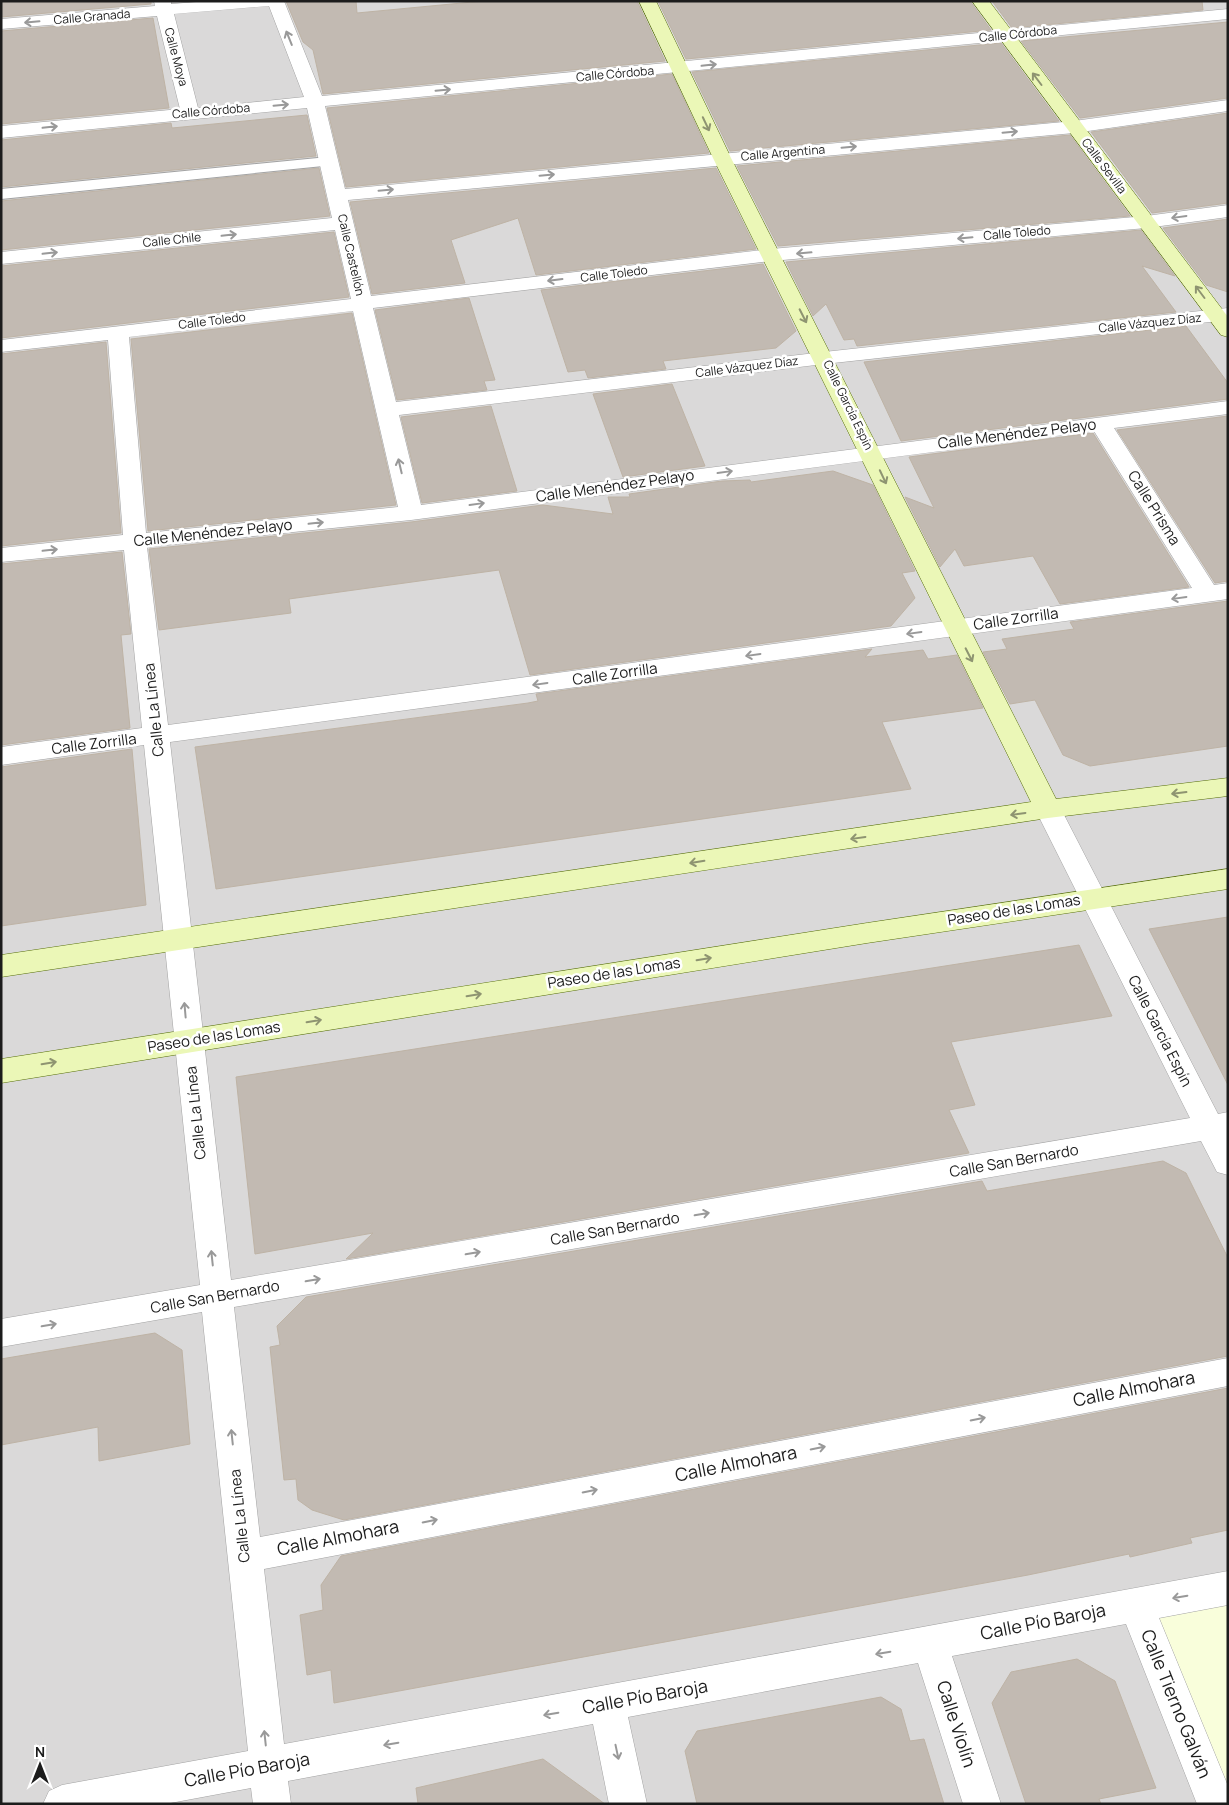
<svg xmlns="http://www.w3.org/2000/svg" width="1229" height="1805" font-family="Manrope,sans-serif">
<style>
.residential{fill:#dad9d9}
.education{fill:#f9fedb}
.building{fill:#c2bab2;stroke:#beb3a5}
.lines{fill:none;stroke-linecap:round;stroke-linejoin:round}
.lane-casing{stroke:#a3a3a3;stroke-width:2}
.street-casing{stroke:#a3a3a3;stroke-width:1}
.secondary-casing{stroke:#566e09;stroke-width:1}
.lane{fill:#fff;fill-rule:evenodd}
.street{fill:#fff;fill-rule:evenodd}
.secondary{fill:#ebf7b7;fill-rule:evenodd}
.oneway{stroke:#999}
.oneway2{stroke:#8e9471}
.labels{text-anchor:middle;stroke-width:5;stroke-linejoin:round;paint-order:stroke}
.far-street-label{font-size:12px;fill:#1c1c1c;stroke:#fff}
.street-label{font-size:15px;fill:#1c1c1c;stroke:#fff}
.near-street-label{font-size:18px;fill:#1c1c1c;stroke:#fff}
</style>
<rect width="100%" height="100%" fill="#edebe2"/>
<rect class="residential" x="1" y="1" width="1227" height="1803"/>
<path class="education" d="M1228,1588v216l-92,-200z"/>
<g class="building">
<path d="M1,1h150v3l-150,13z"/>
<path d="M286,1h70l1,12 126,-12h154l28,60 -342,33 -10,-44 -10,-8z"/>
<path d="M658,1h312l21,29 -305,29z"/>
<path d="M992,1h210l1,9 -191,18z"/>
<path d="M153,18l16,90 -168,16v-93z"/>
<path d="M1228,22v76l-148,20 -59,-77z"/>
<path d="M1001,43l58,78 -329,30 -38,-79z"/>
<path d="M672,74l37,79 -363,34 -19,-79z"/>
<path d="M1228,113v90l-76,10 -61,-81z"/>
<path d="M307,115l9,41 -315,31v-47l170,-17 1,5z"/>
<path d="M1070,135l60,81 -352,30 -41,-80z"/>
<path d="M319,168l11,48 -329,34v-49z"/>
<path d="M716,168l40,81 -220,26 -18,-57 -67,22 14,43 -93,11 -22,-92z"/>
<path d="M1228,219v73l-22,-7 -43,-57z"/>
<path d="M1141,230l34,46 -33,-10 34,46 -319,34 -3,-7 -10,1 -18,-36 -13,12 -27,-54z"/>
<path d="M334,232l15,65 -348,41v-72z"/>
<path d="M763,264l33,67 -20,17 -113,13 3,8 -78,9 -3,-8 -17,2 -27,-82z"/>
<path d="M469,298l26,82 -11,1 3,9 -90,10 -22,-90z"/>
<path d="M352,313l44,192 -248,26 -17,-192z"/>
<path d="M1186,326l42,57v16l-327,42 -37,-79z"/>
<path d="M106,342l15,191 -120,13v-192z"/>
<path d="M672,384l33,82 -82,11 -30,-83z"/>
<path d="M491,406l26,85 -95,12 -21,-86z"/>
<path d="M1228,416v165l-13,2 -98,-153z"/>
<path d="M1093,433l96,154 -129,17 -27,-48 -69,10 -9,-17 -15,18 -35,-70 29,11 -25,-51z"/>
<path d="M833,471l40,14 42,86 -13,2 13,25 -24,28 -361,49 -31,-105 -210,29 2,14 -132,17 -10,-81 262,-27 132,-17 70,9 -5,-17h22l-1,-3 93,-13 28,-1 1,2z"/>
<path d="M122,552l9,82 -10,1 9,93 -129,17v-181z"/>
<path d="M1228,601v145l-138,20 -27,-11 -28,-55 -25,4 -27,-52 24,-3 -5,-10 72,-10 -4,-7z"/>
<path d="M872,649l-7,8 58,-7 5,9 29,-4 26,53 -101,14 29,67 -695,100 -21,-142 333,-44 10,-2 -2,-7z"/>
<path d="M132,749l14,156 -145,21v-159z"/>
<path d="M1228,917v168l-79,-156z"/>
<path d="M1079,945l33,71 -161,26 24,63 -26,5 20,43 -623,106 27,-26 -118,21 -19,-177z"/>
<path d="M1163,1161l23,12 42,85v98l-884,164 -32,-10 -14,-10 -2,-21 -12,1 -14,-133 10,-2 -3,-19 29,-29 676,-116 5,10z"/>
<path d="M155,1333l27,17 8,94 -91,17 -1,-34 -97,18v-86z"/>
<path d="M1228,1388v142l-38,8 2,5 -62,14 -1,-3 -101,21 -694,128 -3,-33 -24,5 -7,-60 23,-5 -2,-25 20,-29z"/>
<path d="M1077,1659l38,22 41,107 -57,11 2,5h-75l-34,-101 19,-31z"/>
<path d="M881,1697l20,12 9,32 14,-2 20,65h-247l-12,-53 12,-20z"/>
<path d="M543,1759l62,45h-187l-2,-16z"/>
</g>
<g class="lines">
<g class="lane-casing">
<path id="lane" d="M328,157l5,2 3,3 -3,3 -332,34v-10z"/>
</g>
<g class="street-casing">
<path id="street" d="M154,1h17v3l38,-3h75l38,95 906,-87v10l-903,87 20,83 729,-68 154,-21v11l-154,22 -726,67 23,96 400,-47 375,-33 82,-11v12l-82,11 -375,33 -398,47 23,94 428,-50 404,-44v12l-404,44 -425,51 22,90 807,-104v13l-114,14 100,157 14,-2v16l-1058,143 61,538 959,-162 -155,-309 4,-7 9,-2 9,2 4,7 157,305 10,-2v63l-11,-3 -16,-31 -967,166 26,230 968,-179v28l-964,183 20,175 944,-173v34l-69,13 69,168v18h-31l-71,-180 -174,32 49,148h-38l-45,-141 -290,54 19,87h-38l-16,-80 -305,57 3,23h-38l-2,-16 -86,16h-122l6,-13 13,-6 186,-34 -46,-439 -201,35v-28l199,-34 -56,-540 -143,20v-18l141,-19 -18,-178 -123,12v-14l122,-13 -15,-195 -107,12v-12l350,-41 -16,-69 -334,34v-12l331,-34 -25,-110 -306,30v-12l179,-17 -23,-93 -156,13v-10l154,-13zM269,6l35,91 -106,11 -24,-94zM353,311l45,196 -252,26 -17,-196zM1094,431l98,157 -1024,137 -21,-178 264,-27z"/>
</g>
<g class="secondary-casing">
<g id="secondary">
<path d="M639,1h17l75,157 325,641 172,-21v18l-180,22 -1047,159v-22l1030,-153 -318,-644z"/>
<path d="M972,1h17l239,316v20l-7,-2z"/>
<path d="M1228,869v20l-361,54 -866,140v-24l866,-136z"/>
</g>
</g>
<use href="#lane" class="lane"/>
<use href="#street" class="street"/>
<use href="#secondary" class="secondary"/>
</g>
<defs><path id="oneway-shaft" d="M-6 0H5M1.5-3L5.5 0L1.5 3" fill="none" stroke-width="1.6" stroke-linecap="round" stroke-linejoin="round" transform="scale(1.25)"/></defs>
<g class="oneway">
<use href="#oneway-shaft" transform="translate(32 22) rotate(175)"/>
<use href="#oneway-shaft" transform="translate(289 38) rotate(-112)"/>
<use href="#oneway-shaft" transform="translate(709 65) rotate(-6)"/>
<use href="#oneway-shaft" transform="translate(443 90) rotate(-5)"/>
<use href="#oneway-shaft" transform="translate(281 105) rotate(-5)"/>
<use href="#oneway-shaft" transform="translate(50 127) rotate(-6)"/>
<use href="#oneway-shaft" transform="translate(1010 132) rotate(-5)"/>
<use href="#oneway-shaft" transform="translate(849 147) rotate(-5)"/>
<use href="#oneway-shaft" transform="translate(547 175) rotate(-5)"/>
<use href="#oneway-shaft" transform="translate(386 190) rotate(-5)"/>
<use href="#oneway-shaft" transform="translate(1179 217) rotate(172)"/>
<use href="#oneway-shaft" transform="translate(229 235) rotate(-6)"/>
<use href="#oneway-shaft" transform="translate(965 238) rotate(175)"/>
<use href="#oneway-shaft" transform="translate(50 253) rotate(-6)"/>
<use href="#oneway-shaft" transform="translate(804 253) rotate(175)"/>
<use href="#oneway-shaft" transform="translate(555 280) rotate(173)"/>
<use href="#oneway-shaft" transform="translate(400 466) rotate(-103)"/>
<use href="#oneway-shaft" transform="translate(725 472) rotate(-8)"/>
<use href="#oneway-shaft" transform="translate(477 504) rotate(-8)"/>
<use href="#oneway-shaft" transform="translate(316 523) rotate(-6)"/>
<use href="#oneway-shaft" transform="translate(50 550) rotate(-6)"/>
<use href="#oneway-shaft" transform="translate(1179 598) rotate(172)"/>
<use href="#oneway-shaft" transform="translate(914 633) rotate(172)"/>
<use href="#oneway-shaft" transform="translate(753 655) rotate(172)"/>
<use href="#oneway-shaft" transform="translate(540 684) rotate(172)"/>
<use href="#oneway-shaft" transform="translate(185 1010) rotate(-95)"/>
<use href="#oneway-shaft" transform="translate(702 1214) rotate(-10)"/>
<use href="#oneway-shaft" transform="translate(473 1253) rotate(-10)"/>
<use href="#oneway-shaft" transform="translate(212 1258) rotate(-96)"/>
<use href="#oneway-shaft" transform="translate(313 1280) rotate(-10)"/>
<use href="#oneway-shaft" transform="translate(49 1325) rotate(-10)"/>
<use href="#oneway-shaft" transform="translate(978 1419) rotate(-11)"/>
<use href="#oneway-shaft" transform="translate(232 1437) rotate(-96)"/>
<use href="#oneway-shaft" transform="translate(818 1448) rotate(-11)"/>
<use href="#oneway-shaft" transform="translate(590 1491) rotate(-11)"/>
<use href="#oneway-shaft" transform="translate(430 1521) rotate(-11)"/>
<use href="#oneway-shaft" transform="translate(1180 1597) rotate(170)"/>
<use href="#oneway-shaft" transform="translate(883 1653) rotate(170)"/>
<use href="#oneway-shaft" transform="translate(551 1714) rotate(170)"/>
<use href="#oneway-shaft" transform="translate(265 1738) rotate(-96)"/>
<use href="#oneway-shaft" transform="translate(391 1744) rotate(170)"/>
<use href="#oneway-shaft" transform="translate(617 1752) rotate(78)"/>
</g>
<g class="oneway2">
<use href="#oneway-shaft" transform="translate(1037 79) rotate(-127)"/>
<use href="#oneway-shaft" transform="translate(706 124) rotate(65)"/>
<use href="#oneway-shaft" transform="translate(1200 292) rotate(-127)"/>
<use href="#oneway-shaft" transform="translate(803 316) rotate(63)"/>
<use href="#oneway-shaft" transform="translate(883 477) rotate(65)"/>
<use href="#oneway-shaft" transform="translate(969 655) rotate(63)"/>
<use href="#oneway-shaft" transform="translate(1179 793) rotate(173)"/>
<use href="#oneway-shaft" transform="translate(1018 814) rotate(172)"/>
<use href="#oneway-shaft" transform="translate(858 838) rotate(172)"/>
<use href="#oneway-shaft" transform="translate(697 862) rotate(171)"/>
<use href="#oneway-shaft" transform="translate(704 959) rotate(-9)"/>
<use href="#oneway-shaft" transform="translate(474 995) rotate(-9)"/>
<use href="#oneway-shaft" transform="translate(314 1021) rotate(-9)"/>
<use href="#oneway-shaft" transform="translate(49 1063) rotate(-9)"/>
</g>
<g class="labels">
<g class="far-street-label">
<text transform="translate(92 17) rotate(-5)" y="4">Calle Granada</text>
<text transform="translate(1018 34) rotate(-6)" y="4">Calle Córdoba</text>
<text transform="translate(176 57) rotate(75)" y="4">Calle Moya</text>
<text transform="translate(615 74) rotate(-5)" y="4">Calle Córdoba</text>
<text transform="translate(211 111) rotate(-5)" y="4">Calle Córdoba</text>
<text transform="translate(783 153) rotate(-5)" y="4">Calle Argentina</text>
<text transform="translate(1104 166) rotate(53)" y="4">Calle Sevilla</text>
<text transform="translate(1017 233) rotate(-5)" y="4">Calle Toledo</text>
<text transform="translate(172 240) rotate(-6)" y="4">Calle Chile</text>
<text transform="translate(351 255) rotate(77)" y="4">Calle Castellón</text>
<text transform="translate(614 274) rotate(-7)" y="4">Calle Toledo</text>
<text transform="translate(212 321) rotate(-7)" y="4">Calle Toledo</text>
<text transform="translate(1150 323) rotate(-6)" y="4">Calle Vázquez Díaz</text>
<text transform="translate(747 367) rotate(-7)" y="4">Calle Vázquez Díaz</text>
<text transform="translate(848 405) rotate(64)" y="4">Calle García Espín</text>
</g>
<g class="street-label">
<text transform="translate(1017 434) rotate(-7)" y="5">Calle Menéndez Pelayo</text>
<text transform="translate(615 486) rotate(-8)" y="5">Calle Menéndez Pelayo</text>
<text transform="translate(1154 508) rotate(58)" y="5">Calle Prisma</text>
<text transform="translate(213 533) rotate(-6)" y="5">Calle Menéndez Pelayo</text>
<text transform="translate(1016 619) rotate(-8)" y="5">Calle Zorrilla</text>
<text transform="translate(615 674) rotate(-8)" y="5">Calle Zorrilla</text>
<text transform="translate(154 710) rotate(-96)" y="5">Calle La Línea</text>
<text transform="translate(94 744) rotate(-7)" y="5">Calle Zorrilla</text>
<text transform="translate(1014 910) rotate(-9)" y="5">Paseo de las Lomas</text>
<text transform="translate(614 973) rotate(-9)" y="5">Paseo de las Lomas</text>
<text transform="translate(1160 1031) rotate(63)" y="5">Calle García Espín</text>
<text transform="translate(214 1037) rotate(-9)" y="5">Paseo de las Lomas</text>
<text transform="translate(196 1113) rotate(-96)" y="5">Calle La Línea</text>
<text transform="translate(1014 1161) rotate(-10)" y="5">Calle San Bernardo</text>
<text transform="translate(615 1229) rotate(-10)" y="5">Calle San Bernardo</text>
<text transform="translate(215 1297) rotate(-10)" y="5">Calle San Bernardo</text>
<text transform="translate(240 1516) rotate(-96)" y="5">Calle La Línea</text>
</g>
<g class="near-street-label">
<text transform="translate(1134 1389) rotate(-11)" y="6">Calle Almohara</text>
<text transform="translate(736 1464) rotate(-11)" y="6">Calle Almohara</text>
<text transform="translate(338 1538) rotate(-11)" y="6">Calle Almohara</text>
<text transform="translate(1043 1622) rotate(-11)" y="6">Calle Pío Baroja</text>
<text transform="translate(645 1697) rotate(-10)" y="6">Calle Pío Baroja</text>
<text transform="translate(1176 1704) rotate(68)" y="6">Calle Tierno Galván</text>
<text transform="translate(956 1724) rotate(72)" y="6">Calle Violín</text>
<text transform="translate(247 1770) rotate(-10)" y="6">Calle Pío Baroja</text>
</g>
</g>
<rect width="1229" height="1805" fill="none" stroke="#1c1c1c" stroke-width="5"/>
<g transform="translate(40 1765)" stroke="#ffffff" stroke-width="4" paint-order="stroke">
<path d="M0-4L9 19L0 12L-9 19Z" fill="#1c1c1c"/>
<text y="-8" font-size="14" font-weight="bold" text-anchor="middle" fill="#1c1c1c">N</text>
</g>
</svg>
